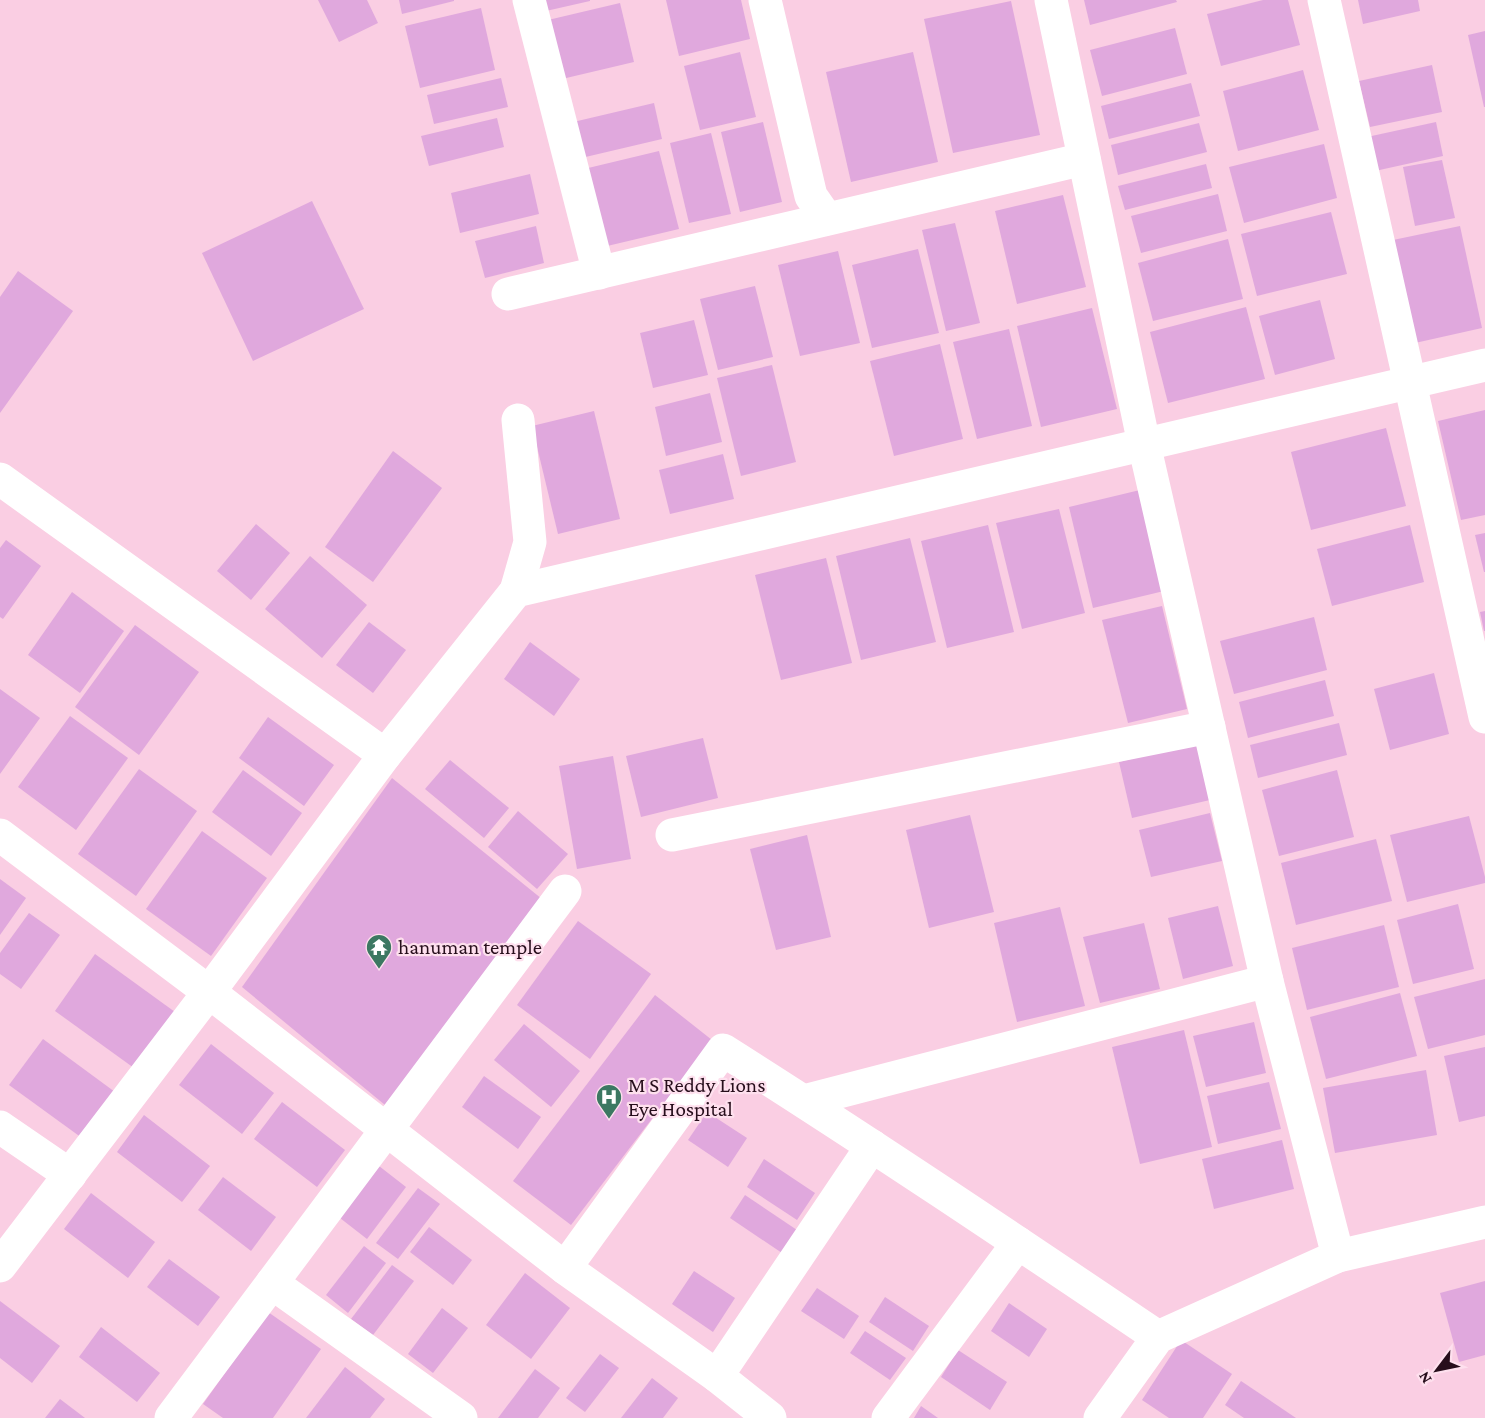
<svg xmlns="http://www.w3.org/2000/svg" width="1485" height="1418" font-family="'Crimson Pro',serif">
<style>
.building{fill:#e0a8dd}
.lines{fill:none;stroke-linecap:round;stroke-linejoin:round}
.street{stroke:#fff;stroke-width:33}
.labels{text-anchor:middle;stroke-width:4.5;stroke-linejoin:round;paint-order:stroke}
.poi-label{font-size:21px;fill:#270e1c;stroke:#fee0ee;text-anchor:start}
</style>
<rect width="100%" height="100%" fill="#facee3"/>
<g class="building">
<path d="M318,0h49l11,23 -39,19z"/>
<path d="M399,0h55v1l-52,13z"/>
<path d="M544,0h46v1l-44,10z"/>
<path d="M666,0h75l9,39 -71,17z"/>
<path d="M1084,0h92l1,2 -87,23z"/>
<path d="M1263,0h25l12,45 -79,21 -14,-52z"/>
<path d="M1358,0h60l2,11 -57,13z"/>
<path d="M1011,1l29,134 -87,18 -29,-134z"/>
<path d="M620,3l14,59 -72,17 -14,-59z"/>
<path d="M481,8l14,62 -75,18 -15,-62z"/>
<path d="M1175,28l12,46 -85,22 -12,-46z"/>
<path d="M1485,31v76h-1l-16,-72z"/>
<path d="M740,52l16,65 -56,13 -16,-64z"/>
<path d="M913,52l25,110 -87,20 -25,-110z"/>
<path d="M1432,65l10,47 -72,15 -11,-46z"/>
<path d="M1303,70l16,60 -81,21 -15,-60z"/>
<path d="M501,78l7,29 -74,17 -7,-29z"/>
<path d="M1191,83l9,33 -91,23 -8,-33z"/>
<path d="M654,103l8,36 -85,20 -8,-36z"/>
<path d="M497,118l7,29 -75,19 -8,-30z"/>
<path d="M763,122l19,80 -42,10 -19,-80z"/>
<path d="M1436,122l7,34 -68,15 -8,-34z"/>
<path d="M1199,123l8,29 -89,23 -7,-30z"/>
<path d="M711,133l20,81 -42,9 -19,-80z"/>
<path d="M1324,144l13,54 -93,25 -15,-56z"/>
<path d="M659,151l20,78 -76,18 -19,-78z"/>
<path d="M1442,160l13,58 -40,8 -12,-59z"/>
<path d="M1206,164l6,24 -87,22 -7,-24z"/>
<path d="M530,174l9,40 -79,19 -9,-40z"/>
<path d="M1218,194l9,37 -86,22 -10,-37z"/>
<path d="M1063,195l23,92 -69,17 -22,-93z"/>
<path d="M312,201l52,108 -111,52 -51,-108z"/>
<path d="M1331,212l16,62 -90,22 -16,-62z"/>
<path d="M955,223l25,100 -34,8 -24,-101z"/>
<path d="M536,226l8,37 -59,15 -10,-37z"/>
<path d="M1460,226l22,102 -67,15 -22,-103z"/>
<path d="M1228,239l15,60 -90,22 -15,-58z"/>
<path d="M918,249l21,84 -67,15 -20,-83z"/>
<path d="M838,251l22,92 -60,13 -22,-91z"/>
<path d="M18,271l55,40 -73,102v-116z"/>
<path d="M755,286l18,71 -55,13 -18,-71z"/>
<path d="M1320,300l15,59 -60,16 -16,-59z"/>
<path d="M1246,307l19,72 -97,24 -18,-71z"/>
<path d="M1092,308l25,101 -76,18 -24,-101z"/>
<path d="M694,320l14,55 -55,13 -13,-55z"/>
<path d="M1009,329l23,97 -55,13 -24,-97z"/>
<path d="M940,344l23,95 -69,17 -24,-95z"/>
<path d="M772,365l24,97 -55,14 -24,-98z"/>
<path d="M710,393l12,49 -56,14 -11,-49z"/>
<path d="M1485,410v105l-24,5 -23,-99z"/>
<path d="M594,411l26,108 -62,15 -26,-108z"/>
<path d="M1386,428l20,78 -95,24 -20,-78z"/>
<path d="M393,451l49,37 -69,94 -48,-35z"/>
<path d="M723,454l11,45 -64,15 -11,-44z"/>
<path d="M1140,490l24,101 -71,17 -24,-101z"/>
<path d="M1059,509l26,104 -63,16 -26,-106z"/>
<path d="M256,524l34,29 -39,47 -34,-29z"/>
<path d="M988,525l26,107 -67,16 -26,-107z"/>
<path d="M1410,525l14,57 -92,24 -15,-57z"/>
<path d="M1485,533v39h-1l-9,-37z"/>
<path d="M910,538l26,104 -75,18 -25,-104z"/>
<path d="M6,540l35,26 -38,53 -3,-2v-69z"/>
<path d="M310,556l57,49 -45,53 -57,-49z"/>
<path d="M826,558l26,105 -71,17 -26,-105z"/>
<path d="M72,592l52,39 -44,62 -52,-38z"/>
<path d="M1162,606l25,103 -59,14 -26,-103z"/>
<path d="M1485,611v20h-1l-4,-19z"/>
<path d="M1314,617l13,53 -93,24 -14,-53z"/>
<path d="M369,622l37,28 -33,43 -37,-28z"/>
<path d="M135,625l64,47 -60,83 -64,-48z"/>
<path d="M530,642l50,37 -26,37 -50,-37z"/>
<path d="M1434,673l15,61 -59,16 -16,-61z"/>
<path d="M1325,680l9,36 -86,22 -9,-36z"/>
<path d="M0,689l40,29 -40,56z"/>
<path d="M70,716l58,42 -52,72 -58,-43z"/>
<path d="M268,717l66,48 -30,41 -65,-48z"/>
<path d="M1339,723l8,32 -89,23 -8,-33z"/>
<path d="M703,738l15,60 -77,19 -15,-61z"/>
<path d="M1196,743l14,57 -78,18 -13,-56z"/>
<path d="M613,756l18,103 -54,10 -18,-103z"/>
<path d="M450,760l59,48 -25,30 -59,-49z"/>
<path d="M139,769l58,42 -61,85 -58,-42z"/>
<path d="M243,770l59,43 -31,43 -59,-44z"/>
<path d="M1337,770l17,67 -75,19 -17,-66z"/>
<path d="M392,778l150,121 -157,206 -143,-118z"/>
<path d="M518,811l50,43 -31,35 -49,-42z"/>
<path d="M1210,813l12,48 -71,16 -12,-47z"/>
<path d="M970,815l24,97 -65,16 -23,-98z"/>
<path d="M1469,816l16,61v6l-78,19 -17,-67z"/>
<path d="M202,831l65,47 -56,78 -65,-47z"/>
<path d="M807,835l24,102 -55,13 -26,-101z"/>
<path d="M1376,839l16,62 -96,24 -15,-62z"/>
<path d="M0,879l26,19 -26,37z"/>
<path d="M1458,904l16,65 -61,15 -16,-64z"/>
<path d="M1218,906l15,60 -50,13 -15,-61z"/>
<path d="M1060,907l25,99 -68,16 -23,-99z"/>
<path d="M29,913l31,22 -39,54 -21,-15v-21z"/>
<path d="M578,921l73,53 -61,85 -73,-54z"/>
<path d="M1144,923l16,66 -60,14 -17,-66z"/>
<path d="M1384,925l15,62 -92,23 -15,-62z"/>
<path d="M95,954l80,58 -41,56 -79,-57z"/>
<path d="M1485,979v56l-57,14 -14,-52z"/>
<path d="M1400,993l17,63 -91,23 -16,-62z"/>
<path d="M655,995l57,45 -141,185 -58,-44z"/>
<path d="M1254,1022l12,51 -60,14 -13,-51z"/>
<path d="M524,1024l56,47 -29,36 -57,-47z"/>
<path d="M1184,1030l28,117 -72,17 -28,-117z"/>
<path d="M43,1039l72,53 -33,46 -73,-53z"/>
<path d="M211,1044l63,49 -32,41 -63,-49z"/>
<path d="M1485,1047v69l-26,6 -15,-66z"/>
<path d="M1426,1070l11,65 -102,18 -12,-65z"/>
<path d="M484,1076l57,41 -23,32 -56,-42z"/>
<path d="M1269,1082l12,47 -63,15 -11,-48z"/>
<path d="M282,1102l63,48 -28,37 -63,-48z"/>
<path d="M707,1112l40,26 -19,29 -40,-27z"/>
<path d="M144,1115l66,51 -28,36 -65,-50z"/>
<path d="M1282,1140l12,49 -80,20 -12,-50z"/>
<path d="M764,1159l51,34 -18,27 -50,-33z"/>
<path d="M379,1166l27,21 -39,52 -27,-21z"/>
<path d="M223,1177l53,40 -25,34 -53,-41z"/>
<path d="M418,1188l22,16 -42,55 -22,-16z"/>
<path d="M91,1193l64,49 -27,36 -64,-49z"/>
<path d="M745,1195l52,35 -15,23 -52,-35z"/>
<path d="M429,1227l43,33 -19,25 -43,-33z"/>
<path d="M364,1246l22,17 -38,50 -22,-18z"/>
<path d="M169,1259l51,38 -22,29 -51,-39z"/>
<path d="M392,1265l22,16 -41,54 -22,-16z"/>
<path d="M694,1271l41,27 -22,34 -41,-28z"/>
<path d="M525,1273l45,35 -39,51 -45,-34z"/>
<path d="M1485,1281v74l-26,7 -19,-69z"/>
<path d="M817,1288l42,28 -15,23 -43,-28z"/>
<path d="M885,1297l44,29 -16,25 -44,-29z"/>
<path d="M0,1301l60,45 -28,37 -32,-25z"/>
<path d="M1009,1303l38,26 -18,28 -38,-26z"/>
<path d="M442,1308l26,20 -35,45 -25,-19z"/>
<path d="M268,1312l53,37 -48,69h-50l-20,-14z"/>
<path d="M101,1327l59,46 -23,29 -58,-45z"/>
<path d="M865,1331l41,27 -16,22 -40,-27z"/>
<path d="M1181,1340l51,34 -29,44h-34l-27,-18z"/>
<path d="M958,1350l49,32 -17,28 -49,-33z"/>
<path d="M600,1354l19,14 -34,44 -19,-14z"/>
<path d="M345,1367l40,32 -15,19h-64z"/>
<path d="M535,1369l25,19 -22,30h-40z"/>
<path d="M652,1378l26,20 -15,20h-42z"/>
<path d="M1241,1381l55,37h-52l-19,-13z"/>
<path d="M60,1399l25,19h-40z"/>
<path d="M921,1406l17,12h-24z"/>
</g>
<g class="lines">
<g class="street">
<path d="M529,0l70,273"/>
<path d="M765,0l46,196 16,23"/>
<path d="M1051,0l93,444 123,537 71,275"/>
<path d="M1324,0l161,717"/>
<path d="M508,294l576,-135"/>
<path d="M0,479l385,276"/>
<path d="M516,591l14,-49 -12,-122"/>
<path d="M0,835l209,157 356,276 152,108 53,42"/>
<path d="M672,835l537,-108"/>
<path d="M804,1101l463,-120"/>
<path d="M0,1127l70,48"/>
<path d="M0,1266l209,-274 176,-237 131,-164 969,-226"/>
<path d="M565,1268l158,-218c147,93 291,190 435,287"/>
<path d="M272,1283l189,135"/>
<path d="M717,1376l155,-230"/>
<path d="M171,1418l394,-527"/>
<path d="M888,1418l130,-175"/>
<path d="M1100,1418l58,-81 180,-81 147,-34"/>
</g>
</g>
<defs>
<g id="temple-pin" transform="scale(1.35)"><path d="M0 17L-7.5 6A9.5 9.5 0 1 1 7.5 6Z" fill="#3c7862" stroke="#fee0ee"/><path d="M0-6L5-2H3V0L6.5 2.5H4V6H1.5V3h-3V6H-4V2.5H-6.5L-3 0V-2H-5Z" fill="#fff"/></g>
<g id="hospital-pin" transform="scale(1.35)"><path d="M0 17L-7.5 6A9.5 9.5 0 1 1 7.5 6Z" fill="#3c7862" stroke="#fee0ee"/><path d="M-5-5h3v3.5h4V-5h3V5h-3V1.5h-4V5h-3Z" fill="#fff"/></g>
</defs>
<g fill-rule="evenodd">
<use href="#temple-pin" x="379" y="947"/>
<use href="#hospital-pin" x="609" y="1097"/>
</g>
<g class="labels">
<g class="poi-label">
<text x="398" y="954">hanuman temple</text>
<text x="628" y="1092">M S Reddy Lions<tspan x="628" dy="24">Eye Hospital</tspan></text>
</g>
</g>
<g transform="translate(1437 1370) rotate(238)" stroke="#fee0ee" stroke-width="4.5" paint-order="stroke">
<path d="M0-4.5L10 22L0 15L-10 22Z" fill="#270e1c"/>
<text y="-9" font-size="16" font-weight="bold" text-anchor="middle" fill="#270e1c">N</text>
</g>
</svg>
